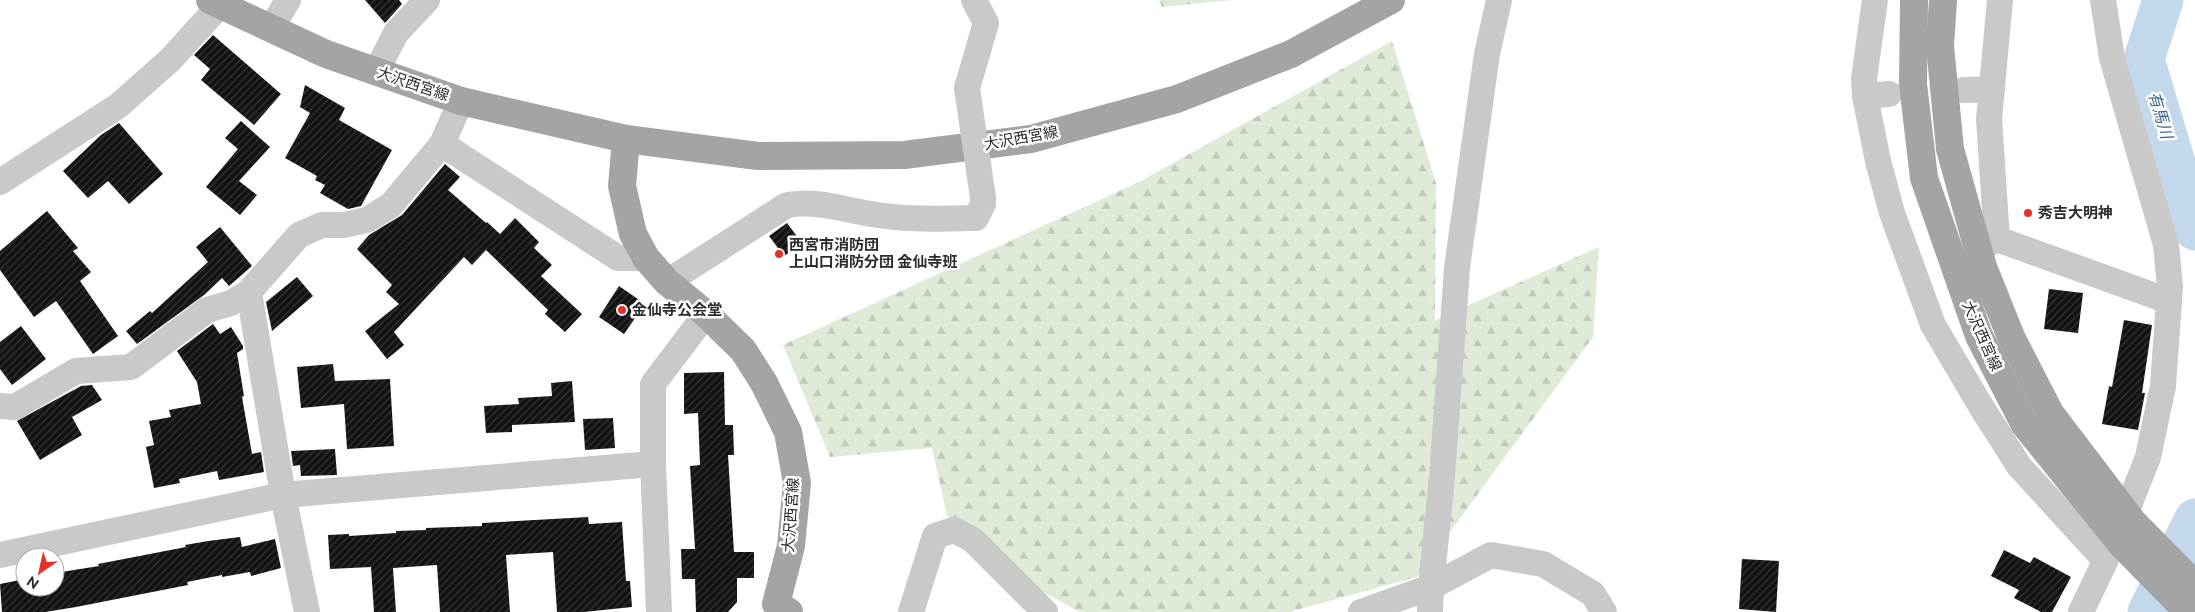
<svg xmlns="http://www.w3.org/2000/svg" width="2195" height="612" font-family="Raleway,'Noto Sans JP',sans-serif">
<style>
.forest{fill:url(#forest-firs)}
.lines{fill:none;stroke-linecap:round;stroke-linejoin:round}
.river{stroke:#c4d8eb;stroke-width:41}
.building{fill:url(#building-hatch)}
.minor{stroke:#c9c9c9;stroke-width:26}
.primary{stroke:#a4a4a4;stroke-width:28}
.minor-bridge{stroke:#c9c9c9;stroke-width:26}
.poi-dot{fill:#e6312b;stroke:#fff;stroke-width:2}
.labels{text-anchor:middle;stroke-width:5;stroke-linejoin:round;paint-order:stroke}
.street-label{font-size:15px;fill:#2c2c2c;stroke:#fff}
.poi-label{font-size:15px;font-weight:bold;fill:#2c2c2c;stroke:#fff;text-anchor:start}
.water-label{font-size:16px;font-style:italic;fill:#3a648d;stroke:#fff}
</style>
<defs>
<pattern id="forest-firs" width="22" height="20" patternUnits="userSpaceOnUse" patternTransform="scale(1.25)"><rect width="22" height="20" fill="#e0ead9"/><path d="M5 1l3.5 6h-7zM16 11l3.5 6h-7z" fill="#c0c9ba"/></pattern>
<pattern id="building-hatch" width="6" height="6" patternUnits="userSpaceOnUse" patternTransform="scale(1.25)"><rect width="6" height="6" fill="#131313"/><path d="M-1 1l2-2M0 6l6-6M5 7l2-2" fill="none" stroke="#363636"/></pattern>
</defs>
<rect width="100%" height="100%" fill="#fff"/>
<g class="forest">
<path d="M1159,0h73l-70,7z"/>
<path d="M1392,41l44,142 -1,137 164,-73 -6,90 -176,240 -128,35h-209l-39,-21 -94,-75 -15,-68 -102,9 -47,-112 356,-163z"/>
</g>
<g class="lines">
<g class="river">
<path d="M2163,0l-19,59 51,171"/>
<path d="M2148,612l47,-93"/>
</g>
</g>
<g class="building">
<path d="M365,0h34l3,4 -17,19z"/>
<path d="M213,35l68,59 -27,31 -53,-45 9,-11 -16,-14z"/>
<path d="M305,85l40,23 -6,12 53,30 -31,56 -13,3 -28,-16 5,-8 -10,-5 2,-4 -32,-18 25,-45 -10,-6z"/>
<path d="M241,121l29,26 -31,34 18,14 -17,20 -34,-28 32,-38 -13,-11z"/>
<path d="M119,123l44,51 -34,30 -21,-23 -20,17 -25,-27 38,-36z"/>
<path d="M445,164l15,13 -12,13 38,33 1,-1 13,12 15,-16 24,24 -5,6 18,17 -11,11 41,38 -17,18 -20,-18 3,-4 -62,-60 -14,15 -8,-8 -70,75 10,13 -17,14 -22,-28 34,-27 -13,-12 6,-7 -35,-36 12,-14 33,-20z"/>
<path d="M47,211l31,37 -5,3 18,21 -11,9 38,55 -25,18 -37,-53 -22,16 -34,-47v-19z"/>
<path d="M787,223l15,20 -18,13 -15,-20z"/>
<path d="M220,227l32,39 -23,20 -7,-8 -18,17 -67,49 -11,-13 24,-20 2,2 56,-51 -12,-15z"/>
<path d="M297,277l16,19 -41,35 -6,-29z"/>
<path d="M619,286l26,18 -21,30 -25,-17z"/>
<path d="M2049,289l34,4 -5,40 -34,-4z"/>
<path d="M2124,320l28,5 -10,68h3l-7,37 -36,-6 7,-38 3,1z"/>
<path d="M213,324l7,10 11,-7 12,19v3l-6,4 7,43 -2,1 10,57 9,-2 3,20 -45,8 -2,-9 -38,8 1,4 -26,5 -8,-41 8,-2 -5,-24 22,-4 -2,-7 32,-6 -4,-22 -20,-31z"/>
<path d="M21,326l25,33 -34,26 -12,-16v-27z"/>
<path d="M333,364l2,17 55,-2 4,67 -47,3 -3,-45 -43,4 -4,-41z"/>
<path d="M724,372l1,53h8l1,30h-6l6,97h20v26h-17v24l-9,10h-32l-1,-33h-13l-1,-30h14l-5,-83 10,-1 -2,-52 -14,1v-41z"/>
<path d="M572,381l3,41 -63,3v7l-26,1 -2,-27 35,-2 -1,-6 34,-2 -1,-13z"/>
<path d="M92,385l10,15 -30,17 10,18 -42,25 -23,-39 64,-35z"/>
<path d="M613,418l2,30 -30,2 -2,-31z"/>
<path d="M335,449l2,26 -36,1 -1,-11 -7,1 -2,-15z"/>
<path d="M588,517l1,7 33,-2 4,59h4l2,26 -48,5h-27l-4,-60 -47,3 4,57h-70l-3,-47 -44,3 3,44h-22l-3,-45 -41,2 -2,-34 21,-1v2l47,-3v-2l30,-1v-2l56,-2v-3z"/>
<path d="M240,537l2,10 33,-8 6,29 -30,8 -1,-4 -28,5v-2l-35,7 1,3 -112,22 -31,5h-43l-2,-28 25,-5v8h30v-14l44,-7 -1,-2 88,-17 -1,-2 23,-4z"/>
<path d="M2004,550l26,13 4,-6 37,20 -19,35h-11l-27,-14 5,-8 -28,-14z"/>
<path d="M1742,559l37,2 -3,51 -37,-3z"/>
</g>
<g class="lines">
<g class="minor">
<path d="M1875,0l-11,78 1,18 13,65 14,52 41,112 49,83 37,58 86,94"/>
<path d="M2103,0l9,58 54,187 4,42 -7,99 -15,71 -22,56"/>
<path d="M271,29l17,-29"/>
<path d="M376,72l20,-39 31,-33"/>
<path d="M967,88l19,-65 -12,-23"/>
<path d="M1964,90l28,-1"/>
<path d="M1865,96l24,-2"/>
<path d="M442,144l176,114h28"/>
<path d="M0,182l118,-76 52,-46 50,-55"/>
<path d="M1997,239l-8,-120 11,-119"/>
<path d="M1983,247l14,-8 172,62"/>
<path d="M667,282l120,-77c32,-5 53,4 84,9 35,6 69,5 105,4l7,-14v-6"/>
<path d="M249,292l34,203 24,117"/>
<path d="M0,406l15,1 61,-36 55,-4 76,-57 24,-7 18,-11 50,-57 23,-10h22l23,-5 24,-15 51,-61 19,-43"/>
<path d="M0,555l283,-60 370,-31"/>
<path d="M659,612l-6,-148v-80l53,-70"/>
<path d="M911,612l24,-76 19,-6 19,10 72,72"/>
<path d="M1361,612l70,-25 60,-32 52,9 50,30 11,18"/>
<path d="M1430,612l1,-25 11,-110 15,-209 30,-214 12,-54"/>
<path d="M2081,612l29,-61"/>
</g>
<g class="primary">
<path d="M210,0l116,54 135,47 165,38 132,17 146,-1 127,-16 146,-40 114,-45 100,-54"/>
<path d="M1914,0l-1,84 11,94 55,158 46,89 97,120 66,67"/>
<path d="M1943,0l-3,46 10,103 33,118 28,70 39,76 83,109 62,63"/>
<path d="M626,139l-4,47 11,48 13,24 21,24 39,32 37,36 21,33 24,49 9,51 -6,63 -15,58 13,8"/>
</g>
<path class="minor-bridge" d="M967,88l16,110"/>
</g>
<g class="poi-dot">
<circle cx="2028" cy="213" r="5"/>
<circle cx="779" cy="254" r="5"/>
<circle cx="622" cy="310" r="5"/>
</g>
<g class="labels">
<g class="street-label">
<text transform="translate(413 84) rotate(19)" y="5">大沢西宮線</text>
<text transform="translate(1021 138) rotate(-10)" y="5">大沢西宮線</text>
<text transform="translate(1982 336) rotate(66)" y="5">大沢西宮線</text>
<text transform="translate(791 515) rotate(-86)" y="5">大沢西宮線</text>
</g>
<g class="poi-label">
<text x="2038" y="218">秀吉大明神</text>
<text x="789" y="250">西宮市消防団<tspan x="789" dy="17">上山口消防分団 金仙寺班</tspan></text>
<text x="632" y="315">金仙寺公会堂</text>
</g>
<g class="water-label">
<text transform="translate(2161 115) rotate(73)" y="6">有馬川</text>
</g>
</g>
<g transform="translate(40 572) rotate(214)"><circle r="24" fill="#ffffff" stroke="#ababab"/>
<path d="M0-4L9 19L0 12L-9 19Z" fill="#e6312b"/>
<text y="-8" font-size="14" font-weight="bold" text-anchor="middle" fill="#2c2c2c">N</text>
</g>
</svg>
